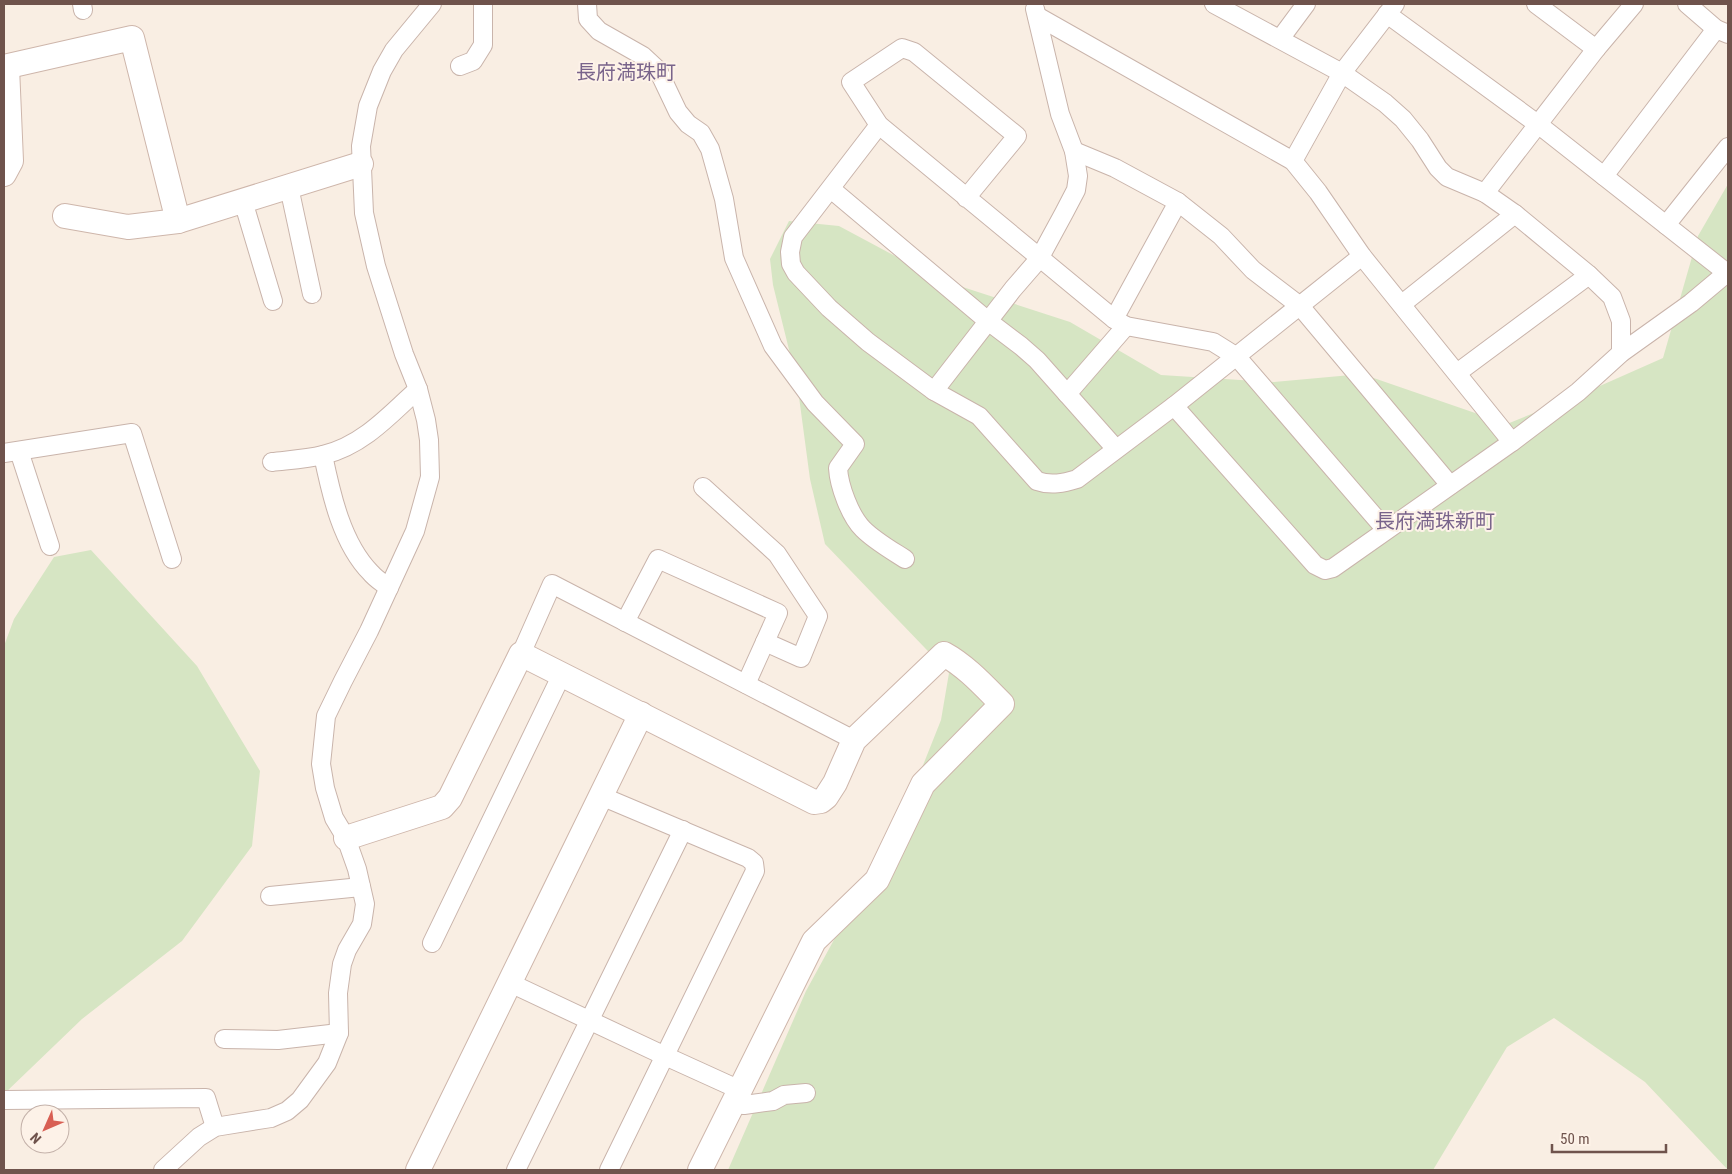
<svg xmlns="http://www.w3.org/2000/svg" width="1732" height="1174" font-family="'Roboto Condensed','Noto Sans JP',sans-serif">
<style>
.green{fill:#d6e5c3}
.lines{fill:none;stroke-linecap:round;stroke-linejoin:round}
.street-casing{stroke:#c9b4ab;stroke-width:20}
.secondary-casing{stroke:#ceb6ab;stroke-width:26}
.street{stroke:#fff;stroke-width:18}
.secondary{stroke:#fff;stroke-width:24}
.labels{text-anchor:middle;stroke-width:4;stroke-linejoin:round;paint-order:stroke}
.quarter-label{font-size:20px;fill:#79648b;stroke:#fdf2e8}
</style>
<rect width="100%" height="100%" fill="#f9eee3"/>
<g class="green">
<path d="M1728,184v986l-83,-88 -91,-64 -47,29 -74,123h-705l78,-179 100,-183 35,-88 8,-47 -124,-129 -15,-65 -13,-97 -24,-97 -3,-26 19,-38 50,5 99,53 132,43 91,53 113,7 88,-8 145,50 86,-35 70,-31 35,-122z"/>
<path d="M91,550l106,116 63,105 -8,75 -70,95 -100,78 -78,75v-448l10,-27 40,-62z"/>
</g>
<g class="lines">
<g class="street-casing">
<g id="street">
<path d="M82,4l1,6"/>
<path d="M587,4l1,15 11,12 44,25 15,14 20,42 10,12 13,9 9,16 14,50 10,59 39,88 42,57 40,41 -17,24c1,18 12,48 25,61 12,12 28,21 42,30"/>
<path d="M1214,4l128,69 43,30 18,16 17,21 18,28 9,9 38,16 30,21 74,61 23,22 9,24v32"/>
<path d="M1536,4l60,45"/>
<path d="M1687,4l29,25 12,5"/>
<path d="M1387,14l152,111 188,148"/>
<path d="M1037,16l256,145 25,31 44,64 150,186"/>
<path d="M1280,39l26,-35"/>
<path d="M460,66l13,-5 10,-16v-41"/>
<path d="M879,125l-86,112 -3,15 1,12 5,9 33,35 39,34 66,49 45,25 58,65c14,5 27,2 40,-2l97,-73 188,-150"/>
<path d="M1074,151l41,17 63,34 43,34 32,34 47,36 150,179"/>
<path d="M1293,161l49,-88 53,-69"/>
<path d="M1604,176l112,-147"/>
<path d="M289,187l23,107"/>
<path d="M831,189l157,132 33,25 16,14 79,89"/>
<path d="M1485,193l111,-144 38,-45"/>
<path d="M966,198l51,-62 -103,-84 -12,-4 -51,34 28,43 235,194 12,7 87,16 24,15 149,173"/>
<path d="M243,201l30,100"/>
<path d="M1666,225l62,-78"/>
<path d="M1402,304l113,-90"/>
<path d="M1114,319l64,-117"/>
<path d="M1457,373l132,-98"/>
<path d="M934,391l79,-102 26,-30 25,-46 12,-23 2,-14 -4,-25 -14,-37 -25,-105"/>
<path d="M1067,394l59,-68"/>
<path d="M1174,406l141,159 10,5 8,-2 179,-126 66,-50 43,-39 70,-50 37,-31"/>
<path d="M19,451l31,95"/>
<path d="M4,453l128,-20 40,126"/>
<path d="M323,455c8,39 19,89 48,118 5,6 12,10 18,15"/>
<path d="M272,462c17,-2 35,-3 51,-7 39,-9 67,-40 95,-66"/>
<path d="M703,487l74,67 41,62 -17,42 -36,-16"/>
<path d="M625,622l33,-63 120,54 -32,71"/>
<path d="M521,654l31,-70 302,156"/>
<path d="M601,796l147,62 6,5 1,8 -146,299"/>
<path d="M270,896l91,-9"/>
<path d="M432,943l130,-269"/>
<path d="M510,983l153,72 77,35"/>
<path d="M224,1039l54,1 61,-7"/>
<path d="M4,1100l202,-2 9,29"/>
<path d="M733,1104l11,1 29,-4 11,-6 22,-2"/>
<path d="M163,1170l36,-33 16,-10 56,-9 16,-7 13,-11 27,-37 12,-30 -1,-40 4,-29 5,-14 15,-26 3,-20 -8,-35 -11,-31 -12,-20 -9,-30 -4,-24 5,-48 17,-35 26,-50 46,-100 15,-54 -1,-37 -3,-20 -8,-31 -14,-35 -28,-88 -12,-53 -3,-67 7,-40 14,-35 12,-21 38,-46"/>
<path d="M516,1170l167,-340"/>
</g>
</g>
<g class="secondary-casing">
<g id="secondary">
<path d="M4,67l128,-29 46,183"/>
<path d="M4,174l7,-13 -4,-94"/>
<path d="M65,216l63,11 50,-6 183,-57"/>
<path d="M346,838l96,-31 8,-9 71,-144 293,148 7,-1 5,-4 9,-14 19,-43 90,-86c22,12 40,32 58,50l-79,80 -46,96 -63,61 -114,229"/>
<path d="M418,1170l223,-456"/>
</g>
</g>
<use href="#street" class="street"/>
<use href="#secondary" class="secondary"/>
</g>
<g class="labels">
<g class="quarter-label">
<text x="626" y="79">長府満珠町</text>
<text x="1435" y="528">長府満珠新町</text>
</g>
</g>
<rect width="1732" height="1174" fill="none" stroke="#6f534c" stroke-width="10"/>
<g transform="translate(45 1129) rotate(225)"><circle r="24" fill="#fdf2e8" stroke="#c4b2aa"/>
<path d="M0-4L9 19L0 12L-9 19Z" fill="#d85f53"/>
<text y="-8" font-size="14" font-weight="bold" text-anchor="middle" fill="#6f534c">N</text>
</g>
<path d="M1552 1144v8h114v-8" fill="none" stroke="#6f534c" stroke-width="2.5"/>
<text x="1560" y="1144" font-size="15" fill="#6f534c" stroke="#fdf2e8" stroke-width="4" paint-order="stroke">50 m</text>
</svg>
